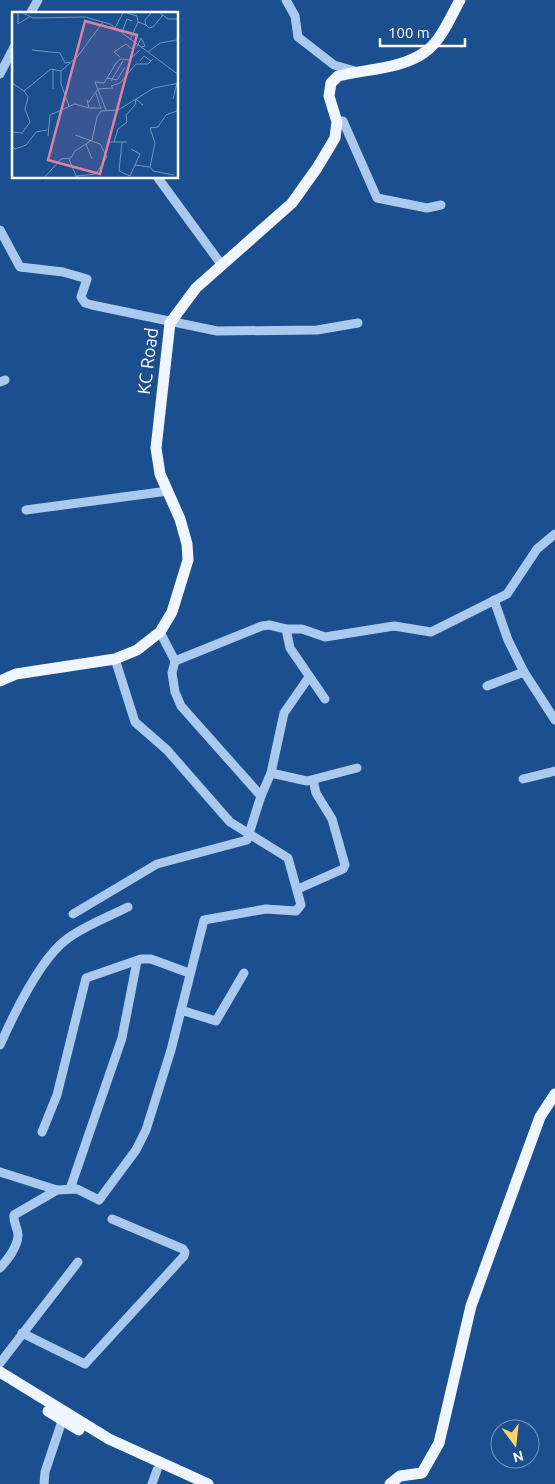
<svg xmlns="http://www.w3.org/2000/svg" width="555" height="1484" font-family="Ubuntu,sans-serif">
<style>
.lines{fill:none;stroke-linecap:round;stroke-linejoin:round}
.minor{stroke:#a9c9ee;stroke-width:9}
.major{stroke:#f0f6ff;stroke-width:11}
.labels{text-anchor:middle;stroke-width:4;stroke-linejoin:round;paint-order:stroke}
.street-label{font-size:18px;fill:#fff;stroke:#1b4f8f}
.inset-road{fill:none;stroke:#7695bc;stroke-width:1}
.view{fill:#dd80a5;fill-opacity:0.15;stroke:#dd80a5;stroke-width:2.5}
.inset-edge{fill:none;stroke:#fff;stroke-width:2.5}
</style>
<rect width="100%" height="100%" fill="#1b4f8f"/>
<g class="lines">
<g class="minor">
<path d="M286,0l9,16 3,21 36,28 21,6"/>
<path d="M30,14l8,-14"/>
<path d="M0,74l14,-27"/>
<path d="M337,122l6,-1 34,77 50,10 14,-3"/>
<path d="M158,178l63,86"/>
<path d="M0,230l20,37 43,5 24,7 -6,18 4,6 7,2 125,26 100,-1 41,-7"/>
<path d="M0,382l5,-2"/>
<path d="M26,510l142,-19"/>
<path d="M494,600l14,40 16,32 31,48"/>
<path d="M286,629h16l23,8 69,-11 37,6 76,-38 30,-45 18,-15"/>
<path d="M160,632l15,29 -3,12 3,19 6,14 80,90"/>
<path d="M175,661l87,-35 7,-1 17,4 4,19 35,51"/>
<path d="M487,686l37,-14"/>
<path d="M271,773l36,8 50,-13"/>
<path d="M523,779l32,-8"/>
<path d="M298,889l45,-20 2,-4 -13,-46 -16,-26 -3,-13"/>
<path d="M73,914l84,-50 90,-24 14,-44 10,-23 13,-60 25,-36"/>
<path d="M181,1010l35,11 28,-48"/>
<path d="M0,1045c13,-29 41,-87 67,-106 17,-13 41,-22 61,-32"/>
<path d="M42,1132l15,-37 29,-117 55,-19h10l38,14"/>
<path d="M0,1172l57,18"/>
<path d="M70,1189l52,-151 15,-77"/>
<path d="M0,1268c7,-8 18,-21 18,-33 0,-7 -5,-12 -4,-20l43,-25 20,-1 22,11 37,-50 10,-20 25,-80 33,-130 62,-11 30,2 5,-6 -13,-47 -58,-36 -63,-72 -32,-28 -20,-63"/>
<path d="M22,1333l63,31 99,-108 1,-4 -2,-3 -71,-30"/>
<path d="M0,1363l78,-101"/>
<path d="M44,1484l1,-12 19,-57"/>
<path d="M152,1484l5,-14"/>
</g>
<g class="major">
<path d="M0,681l16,-7 99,-15 22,-9 23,-18 12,-20 16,-52 -1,-16 -7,-25 -20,-45 -4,-26 14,-125 26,-35 96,-85 25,-35 18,-30 2,-16 -8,-26 2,-13 7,-7c28,-7 64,-7 87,-24 16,-11 26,-36 35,-52"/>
<path d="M0,1372l109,67 99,45"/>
<path d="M48,1411l31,19"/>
<path d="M390,1484l10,-8 22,-3 17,-30 32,-137 69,-189 15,-23"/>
</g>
</g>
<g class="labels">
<g class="street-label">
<text transform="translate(148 361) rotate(-83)" y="6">KC Road</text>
</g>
</g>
<g transform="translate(12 12)">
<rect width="166" height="166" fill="#1b4f8f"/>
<path class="inset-road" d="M6,1v11l11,-7M11,1l10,5 52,-1 25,7 69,51M115,1l10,3 1,6M148,1l8,6h11M134,13l3,3 4,-1 10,-12M103,16l8,-15M110,20l5,-13 5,2M118,28l8,-18 8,3 -1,-5 6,-7M125,35l4,-9 4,8 -4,1M20,38l28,3 5,10 5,-1M136,40l12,-9 17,-3M108,45l-6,-5 12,-8 6,5M128,49l4,-5 7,5M49,59v13l8,22M95,66l10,2 8,-13M99,69l12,-20M0,71l12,8 27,-22 10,2 17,-15 25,-34M99,74l9,-3 16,-19h12l5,-5M41,77v-20M84,81l5,16M161,87l4,-16M75,88l2,8h11M76,91l10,-14 15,-1M94,98l-11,-28 9,1 12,-20 5,-4 8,1 11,-10M0,120l10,1 8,-11 -5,-13 3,-12 -4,-6M63,123l25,9 7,13 -11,17 -20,2M36,124l2,-21 25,-11 14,4M97,130h18M102,130l4,-13 9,-7 -1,-7 9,-10 1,-6 7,6M110,130l-3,29 11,5 5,-11 15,2 5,-24 -5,-15 8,-1 8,-12 13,-5M74,132l6,15M0,134l3,3 11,-4 10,-13 11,-2M119,137l9,5 -5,11M57,147l8,19M138,155l3,4 21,4M32,166l17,-19 10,-1 4,-7 17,-11 5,-23 4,-6 17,-1 36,-22 25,-5"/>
<path class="view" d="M73,9l52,14 -37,139 -52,-14z"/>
<rect width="166" height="166" class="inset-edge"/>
</g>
<g transform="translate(515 1444) rotate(165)"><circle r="24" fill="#1b4f8f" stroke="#7695bc"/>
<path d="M0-4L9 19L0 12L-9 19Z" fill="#ffd166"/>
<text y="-8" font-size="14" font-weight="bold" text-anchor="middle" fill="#ffffff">N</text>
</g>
<path d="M380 38v8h85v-8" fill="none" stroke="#ffffff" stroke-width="2.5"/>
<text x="388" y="38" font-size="15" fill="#ffffff" stroke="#1b4f8f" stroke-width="4" paint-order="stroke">100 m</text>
</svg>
